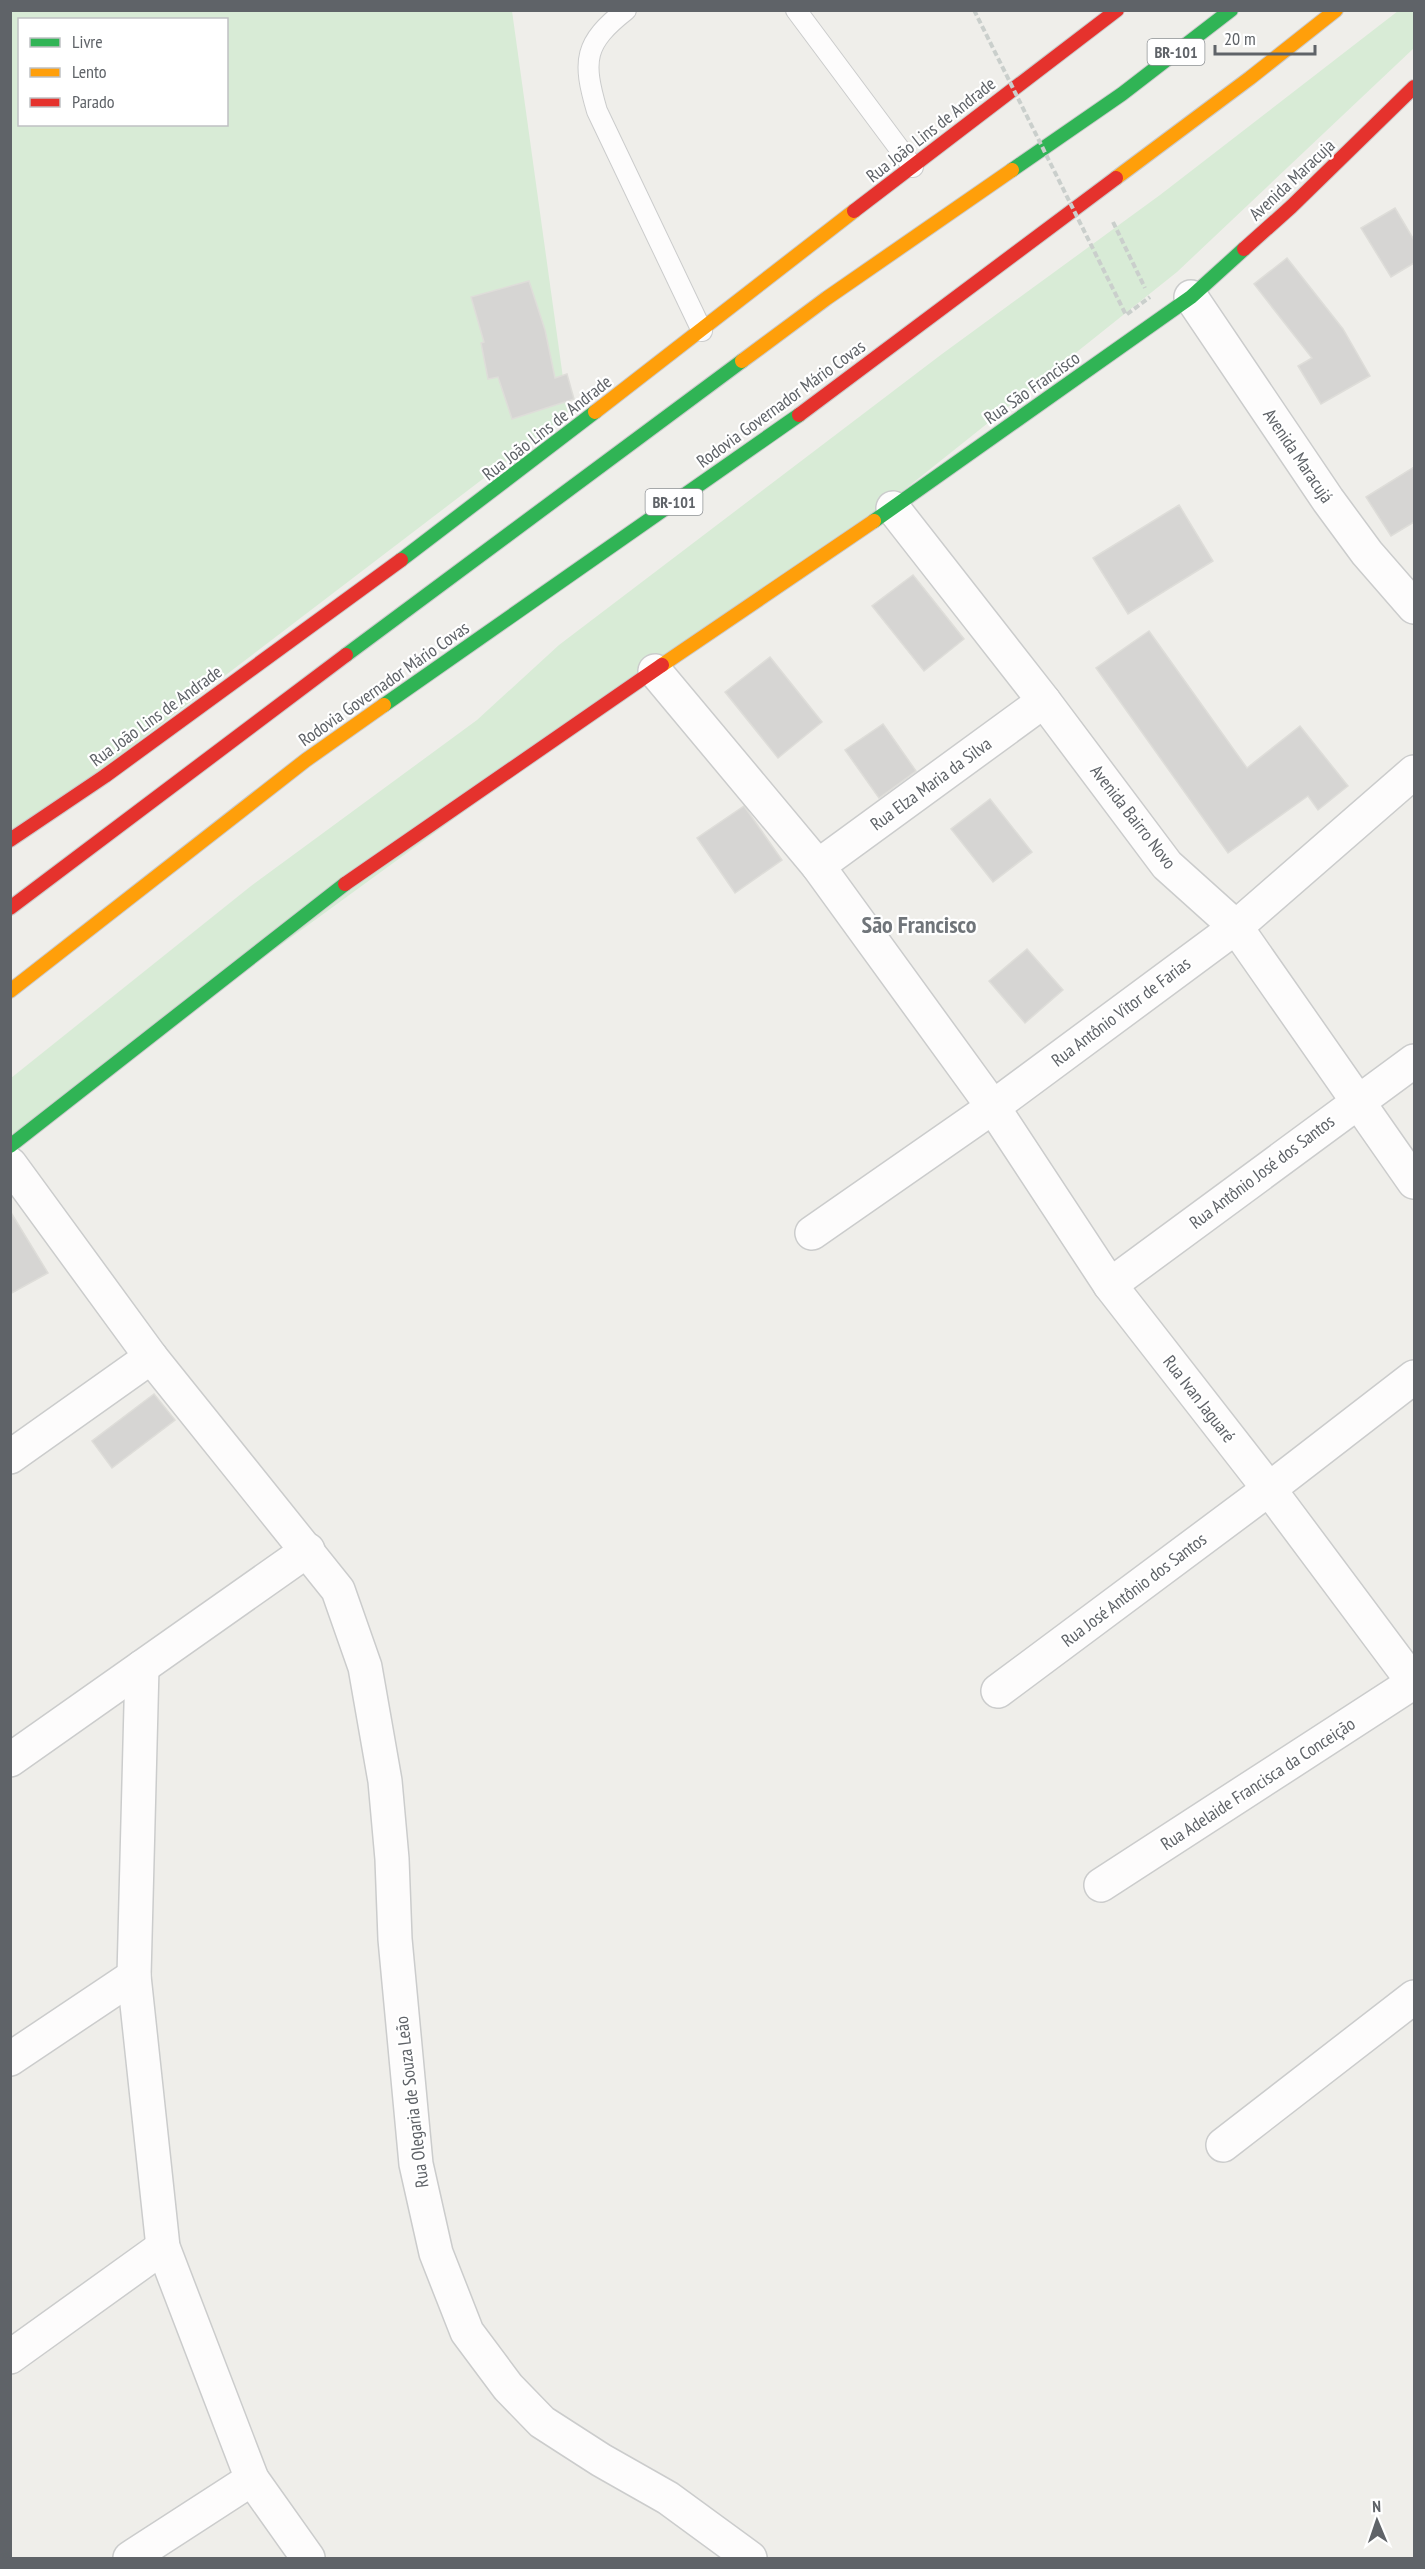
<svg xmlns="http://www.w3.org/2000/svg" width="1425" height="2569" font-family="'PT Sans Narrow',sans-serif">
<style>
.green{fill:#d8ebd6;fill-rule:evenodd}
.building{fill:#d6d5d3;stroke:#deddd9;stroke-width:1.5}
.lines{fill:none;stroke-linecap:round;stroke-linejoin:round}
.lane-casing{stroke:#cbcccc;stroke-width:22}
.street-casing{stroke:#cbcccc;stroke-width:36}
.fast-casing{stroke:#cacacb;stroke-width:16}
.slow-casing{stroke:#cacacb;stroke-width:16}
.jam-casing{stroke:#cacacb;stroke-width:16}
.path{stroke:#cacfcc;stroke-width:4;stroke-dasharray:6 3;stroke-linecap:butt}
.lane{stroke:#fdfcfc;stroke-width:20}
.street{stroke:#fdfcfc;stroke-width:33}
.fast{stroke:#30b455;stroke-width:14}
.slow{stroke:#ff9f0a;stroke-width:14}
.jam{stroke:#e5322d;stroke-width:14}
.path-bridge{stroke:#cacfcc;stroke-width:4;stroke-dasharray:6 3;stroke-linecap:butt}
.labels{text-anchor:middle;stroke-width:4.5;stroke-linejoin:round;paint-order:stroke}
.shield{fill:#fff;stroke:#8f9295;stroke-width:1.5}
.shield-label{font-size:16px;font-weight:bold;fill:#5f6368}
.street-label{font-size:18px;fill:#5f6368;stroke:#fff}
.district-label{font-size:24px;font-weight:bold;fill:#70757a;stroke:#fff}
</style>
<rect width="100%" height="100%" fill="#efeeea"/>
<g class="green">
<path d="M11,11h501l56,403 -518,395 -39,21zM20,20h206v104h-206z"/>
<path d="M1398,11h16v37l-237,224 -273,218 -893,652v-64l240,-192 226,-166 82,-75 383,-291 218,-159z"/>
</g>
<g class="building">
<path d="M1395,208l19,32v23l-23,14 -30,-49z"/>
<path d="M1287,258l56,71 27,47 -49,28 -23,-38 14,-8 -58,-74z"/>
<path d="M529,281l16,49 10,48 12,-4 7,25 -62,20 -14,-42 -10,2 -7,-36 3,-1 -13,-45z"/>
<path d="M1414,467v55l-23,14 -25,-39z"/>
<path d="M1179,505l34,56 -85,53 -35,-56z"/>
<path d="M913,575l51,64 -40,32 -52,-65z"/>
<path d="M1149,631l98,137 53,-42 48,60 -30,24 -10,-14 -80,57 -132,-185z"/>
<path d="M770,657l52,65 -44,36 -53,-66z"/>
<path d="M883,724l33,47 -37,27 -34,-48z"/>
<path d="M990,799l42,53 -39,30 -42,-53z"/>
<path d="M744,806l38,54 -47,33 -38,-55z"/>
<path d="M1027,949l36,41 -38,33 -36,-42z"/>
<path d="M10,1211l38,62 -38,21z"/>
<path d="M154,1394l21,26 -63,48 -20,-27z"/>
</g>
<g class="lines">
<g class="lane-casing">
<g id="lane">
<path d="M626,10c-42,33 -44,50 -29,101l105,220"/>
<path d="M796,10l117,157"/>
</g>
</g>
<g class="street-casing">
<g id="street">
<path d="M1191,297l137,203 39,53 47,54"/>
<path d="M893,508l151,193 123,164 69,62 178,255"/>
<path d="M655,671l163,195 175,241 117,178 159,204 145,194"/>
<path d="M818,866l226,-165"/>
<path d="M10,1164l141,193 187,233 27,77 20,114 7,78 3,80 21,225 20,89 31,79 41,55 34,35 59,38 67,38 82,60"/>
<path d="M812,1233l181,-126 243,-180 178,-155"/>
<path d="M1110,1285l304,-224"/>
<path d="M10,1457l141,-100"/>
<path d="M142,1667l-8,309 29,271 89,232 56,79"/>
<path d="M998,1691l271,-202 145,-112"/>
<path d="M10,1760l298,-210"/>
<path d="M1101,1885l313,-203"/>
<path d="M10,2059l124,-83"/>
<path d="M1223,2145l191,-148"/>
<path d="M10,2357l153,-110"/>
<path d="M130,2558l122,-79"/>
</g>
</g>
<g class="fast-casing">
<g id="fast">
<path d="M1012,170l110,-76 109,-84"/>
<path d="M874,521l317,-224 53,-48"/>
<path d="M401,560l194,-148"/>
<path d="M346,655l396,-294"/>
<path d="M384,705l415,-290"/>
<path d="M10,1146l335,-262"/>
</g>
</g>
<g class="slow-casing">
<g id="slow">
<path d="M1116,178l134,-100 86,-68"/>
<path d="M742,361l85,-63 185,-128"/>
<path d="M595,412l259,-201"/>
<path d="M662,665l212,-144"/>
<path d="M10,991l296,-231 78,-55"/>
</g>
</g>
<g class="jam-casing">
<g id="jam">
<path d="M854,211l263,-201"/>
<path d="M1244,249l47,-42 123,-120"/>
<path d="M799,415l317,-237"/>
<path d="M10,840l95,-64 296,-216"/>
<path d="M345,884l317,-219"/>
<path d="M10,908l336,-253"/>
</g>
</g>
<path class="path" d="M1113,222l32,66"/>
<use href="#lane" class="lane"/>
<use href="#street" class="street"/>
<use href="#fast" class="fast"/>
<use href="#slow" class="slow"/>
<use href="#jam" class="jam"/>
<path class="path-bridge" d="M974,10l152,305 24,-18"/>
</g>
<g class="labels">
<g class="shield">
<rect x="1147.5" y="39" width="57" height="26" rx="4.5"/>
<rect x="645.5" y="489" width="57" height="26" rx="4.5"/>
</g>
<g class="shield-label">
<text x="1176" y="58">BR-101</text>
<text x="674" y="508">BR-101</text>
</g>
<g class="street-label">
<text transform="translate(931 130) rotate(-38)" y="6">Rua João Lins de Andrade</text>
<text transform="translate(1292 180) rotate(-43)" y="6">Avenida Maracuja</text>
<text transform="translate(1032 388) rotate(-35)" y="6">Rua São Francisco</text>
<text transform="translate(781 404) rotate(-36)" y="6">Rodovia Governador Mário Covas</text>
<text transform="translate(547 428) rotate(-38)" y="6">Rua João Lins de Andrade</text>
<text transform="translate(1298 456) rotate(56)" y="6">Avenida Maracujá</text>
<text transform="translate(384 684) rotate(-35)" y="6">Rodovia Governador Mário Covas</text>
<text transform="translate(156 716) rotate(-36)" y="6">Rua João Lins de Andrade</text>
<text transform="translate(931 784) rotate(-36)" y="6">Rua Elza Maria da Silva</text>
<text transform="translate(1133 817) rotate(52)" y="6">Avenida Bairro Novo</text>
<text transform="translate(1121 1012) rotate(-37)" y="6">Rua Antônio Vitor de Farias</text>
<text transform="translate(1262 1172) rotate(-37)" y="6">Rua Antônio José dos Santos</text>
<text transform="translate(1199 1399) rotate(52)" y="6">Rua Ivan Jaguaré</text>
<text transform="translate(1134 1590) rotate(-37)" y="6">Rua José Antônio dos Santos</text>
<text transform="translate(1258 1784) rotate(-33)" y="6">Rua Adelaide Francisca da Conceição</text>
<text transform="translate(412 2102) rotate(-97)" y="6">Rua Olegaria de Souza Leão</text>
</g>
<g class="district-label">
<text x="919" y="933">São Francisco</text>
</g>
</g>
<rect width="1425" height="2569" fill="none" stroke="#5f6368" stroke-width="24"/>
<rect x="18" y="18" width="210" height="108" fill="#ffffff" stroke="#bfc1c3" stroke-width="1.5"/>
<rect x="30" y="38" width="30" height="9" fill="#30b455" stroke="#bfc1c3" stroke-width="1.5"/>
<text x="72" y="48" font-size="18" fill="#5f6368">Livre</text>
<rect x="30" y="68" width="30" height="9" fill="#ff9f0a" stroke="#bfc1c3" stroke-width="1.5"/>
<text x="72" y="78" font-size="18" fill="#5f6368">Lento</text>
<rect x="30" y="98" width="30" height="9" fill="#e5322d" stroke="#bfc1c3" stroke-width="1.5"/>
<text x="72" y="108" font-size="18" fill="#5f6368">Parado</text>
<g transform="translate(1377 2521) rotate(358)" stroke="#ffffff" stroke-width="4.5" paint-order="stroke">
<path d="M0-4.5L10 22L0 15L-10 22Z" fill="#5f6368"/>
<text y="-9" font-size="16" font-weight="bold" text-anchor="middle" fill="#5f6368">N</text>
</g>
<path d="M1215 45v9h100v-9" fill="none" stroke="#5f6368" stroke-width="3"/>
<text x="1224" y="45" font-size="18" fill="#5f6368" stroke="#ffffff" stroke-width="4.5" paint-order="stroke">20 m</text>
</svg>
